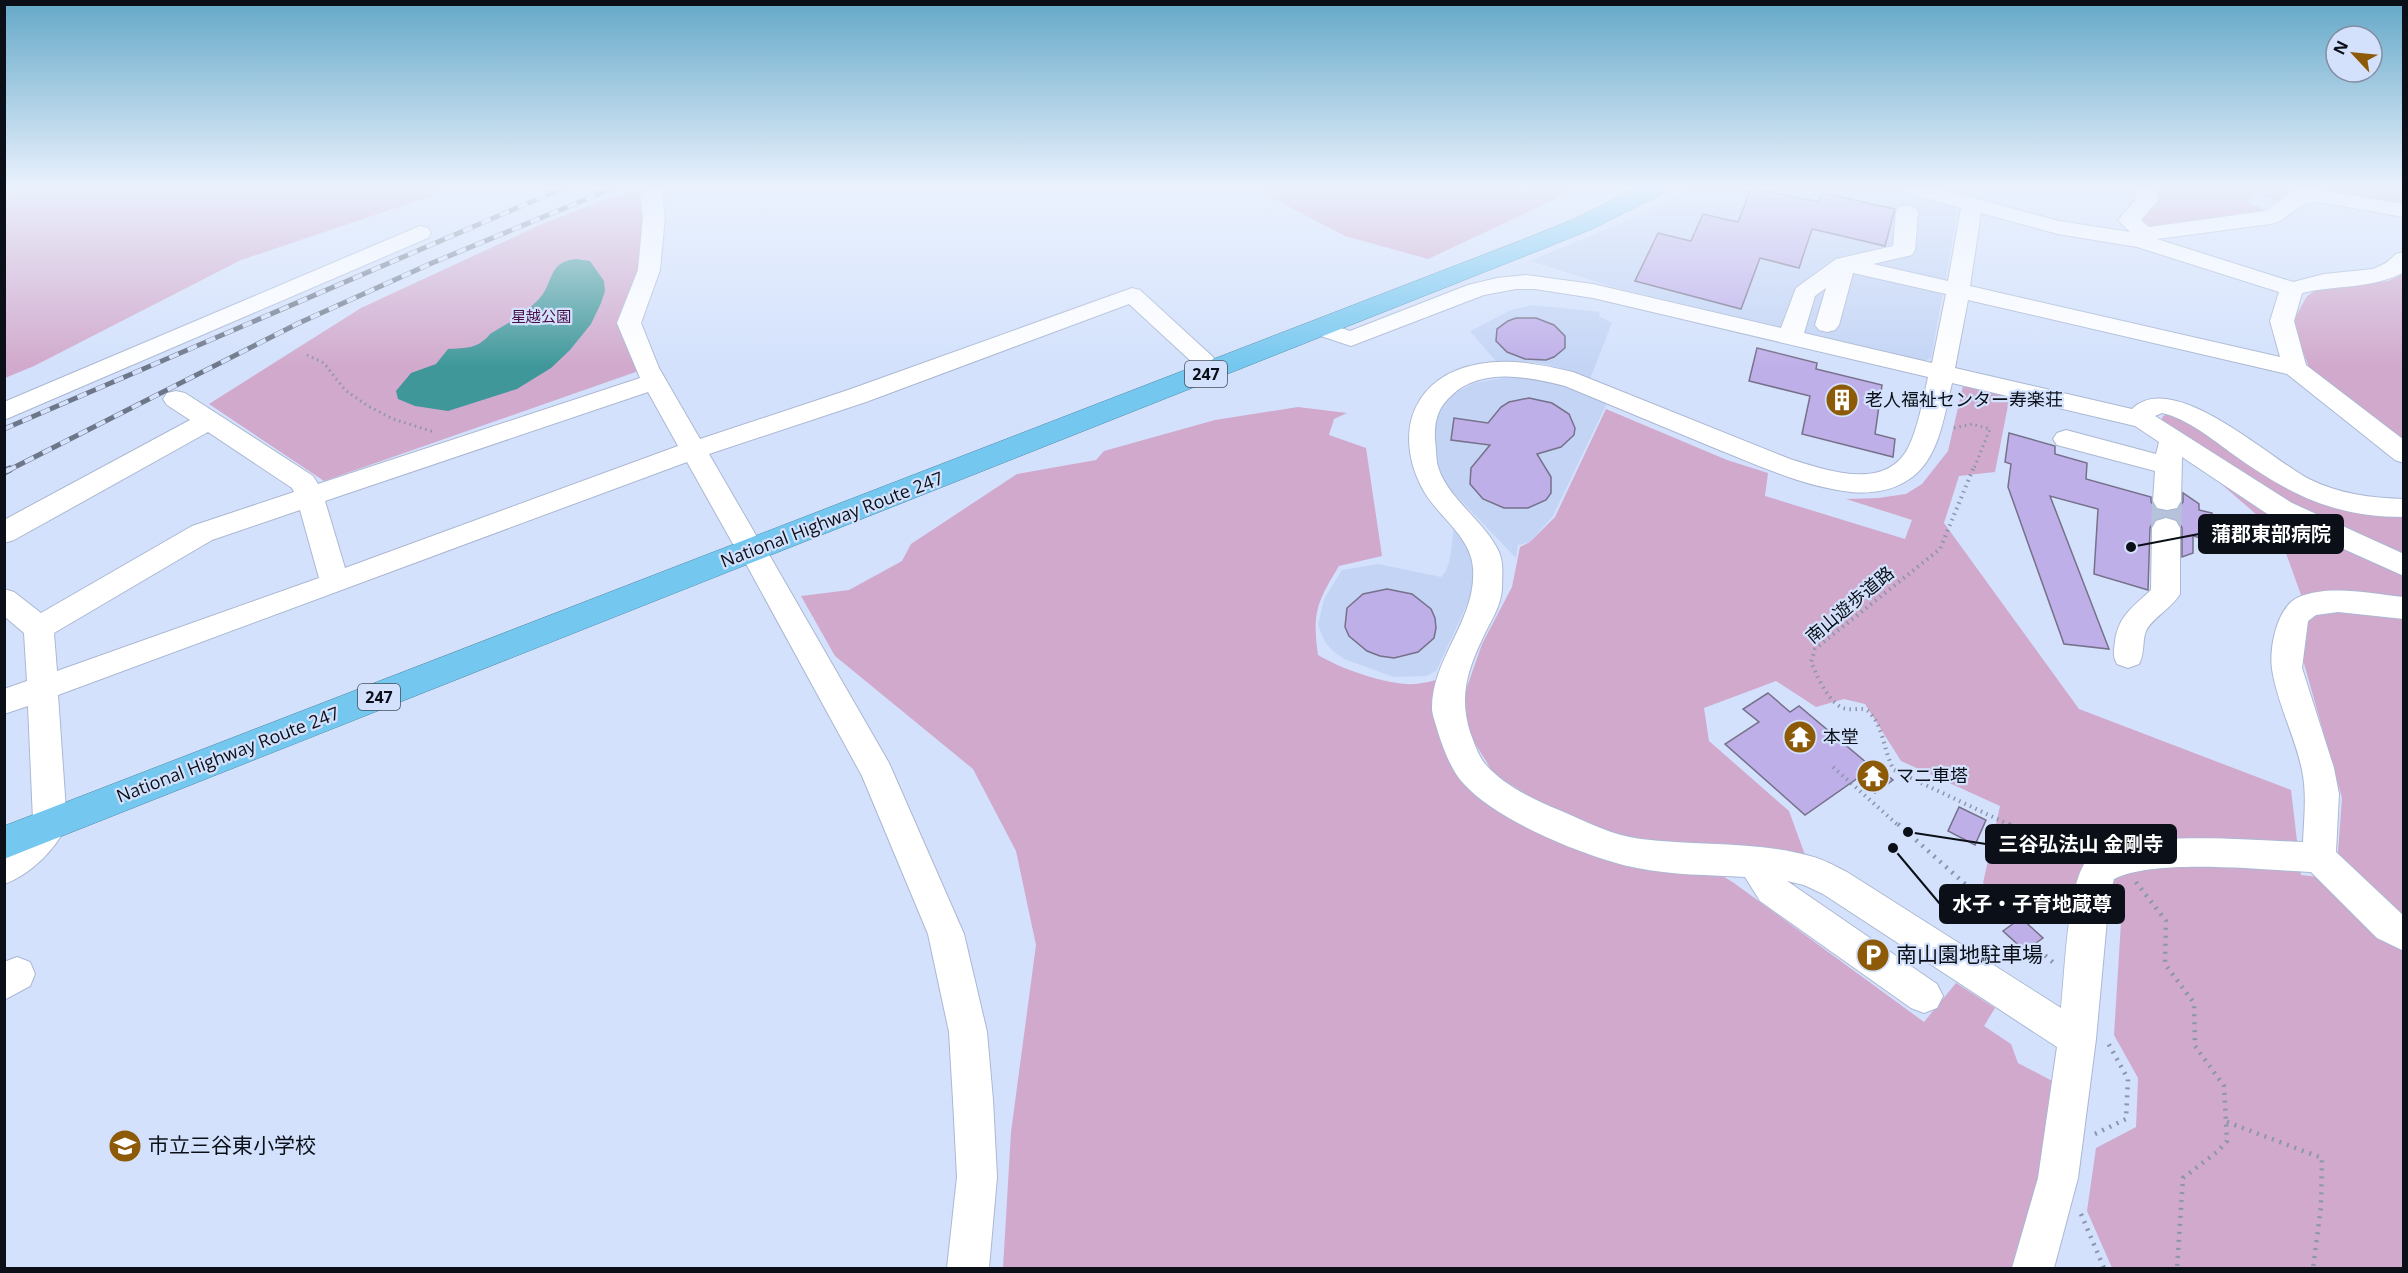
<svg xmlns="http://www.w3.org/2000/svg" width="2408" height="1273" font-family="'Open Sans','Noto Sans JP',sans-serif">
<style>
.built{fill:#c3d4f5}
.green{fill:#d1a9cc}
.water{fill:#3f9799}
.building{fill:#bfafe9;stroke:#767089;stroke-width:1.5}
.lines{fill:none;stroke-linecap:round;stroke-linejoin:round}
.minor-tunnel{stroke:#b5c2da;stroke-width:30;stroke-dasharray:30 15;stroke-linecap:butt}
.minor-casing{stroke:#abb8d2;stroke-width:2}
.highway-casing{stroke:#4f87a4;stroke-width:1}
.path-far2{stroke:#8b96aa;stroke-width:3;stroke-dasharray:1.5 4;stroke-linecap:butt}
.path-far1{stroke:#8b96aa;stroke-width:4;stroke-dasharray:1.5 4.5;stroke-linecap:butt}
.path{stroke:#8b96aa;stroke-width:4.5;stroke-dasharray:2 6;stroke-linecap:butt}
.minor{fill:#fff;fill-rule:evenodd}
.highway{fill:#74c7ef;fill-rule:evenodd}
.rail-far1-casing{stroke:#6e7789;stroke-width:5}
.rail-casing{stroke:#6e7789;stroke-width:7}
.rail-far1{stroke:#d3e1fc;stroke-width:4;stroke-dasharray:10;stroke-linecap:butt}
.rail{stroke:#d3e1fc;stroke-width:4.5;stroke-dasharray:14;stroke-linecap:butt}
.labels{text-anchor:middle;stroke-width:4.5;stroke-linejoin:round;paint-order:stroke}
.far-park-label{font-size:15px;fill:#490d46;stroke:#d3e1fc}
.shield{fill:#d3e1fc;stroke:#474f5c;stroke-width:1.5}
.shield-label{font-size:16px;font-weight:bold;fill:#0b1018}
.poi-label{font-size:18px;fill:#0b1018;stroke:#d3e1fc;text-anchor:start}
.street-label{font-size:18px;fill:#0b1018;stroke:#d3e1fc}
.near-poi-label{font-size:21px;fill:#0b1018;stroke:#d3e1fc;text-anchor:start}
.leader{fill:none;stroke:#0b1018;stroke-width:2}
.callout-dot{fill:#0b1018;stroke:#d3e1fc;stroke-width:2}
.callout{fill:#0b1018;stroke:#0b1018;stroke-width:2}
.callout-label{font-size:20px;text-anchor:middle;font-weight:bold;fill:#fff}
</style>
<rect width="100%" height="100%" fill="#d3e1fc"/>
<g class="built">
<path d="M1687,188h212l51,15 8,8 -27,147 -9,4 -309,-75 -83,-26 108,-45z"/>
<path d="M1533,305l67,7 -1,4 13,7 -22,56 -37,-13 -21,-4 -36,-1 -26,-30 41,-21z"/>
<path d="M1513,376l18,1 32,8 44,18 -54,113 -23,26 -12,3 -2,13 -66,-69 -8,-12 -9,-24 -1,-11 7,-34 9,-11 26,-14z"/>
<path d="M1454,527l16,21 6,24 -5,24 -35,75 -10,5 -32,1 -50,-18 -11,-8 -8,-9 -7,-17 6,-26 18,-29 36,-6 63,13 5,-6 4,-12z"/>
</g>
<g class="green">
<path d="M5,188h450l-214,72 -207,106 -29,12z"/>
<path d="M1254,188h325l-151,71 -83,-23z"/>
<path d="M2152,188h139l1,5 -13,8 -22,-8 -11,9 22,9 -116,17 -12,-5z"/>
<path d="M2315,188h88v19l-89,-18z"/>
<path d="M638,191l13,4 -22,128 18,45 -323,113 -115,-77 152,-96 179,-83 66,-26z"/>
<path d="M2403,274v170l-93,-74 -18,-47 15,-27 14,-9 67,-6z"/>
<path d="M1963,386l47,9 -15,77 -36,4 -15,47 135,186 212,81 10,85 27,3 10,-26 4,-54 -39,-138v-29l6,-14 -30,-83 -59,-51 16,-11 -75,-51 2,-5 8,-3 164,95 50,8 18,-1v753h-291l-25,-57 9,-63 40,-21 2,-49 -24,-43 8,-129 -52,-17 -14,21 -26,14 -47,-41 17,-77 -99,-45 -36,-57 -21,-5 -28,8 -40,-26 -72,27 5,33 80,70 16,44 -25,-6 -64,-6h-65l-34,-7 -78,-34 -45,-28 -23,-37 -9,-21 4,-26 16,-46 30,-57 8,-40 10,-5 25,-25 51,-108 121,51 41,13 -3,23 140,43 7,-19 -66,-21 32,-1 28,-4 16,-10 26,-33z"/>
<path d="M1298,407l49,6 -13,6 -5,16 37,13 16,108 -43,10c-22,36 -27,47 -21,89 23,14 71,31 98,29 8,-1 16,-3 24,-5l-8,30 10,36 28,43 243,82 21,13 190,139 32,-39 39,25 -11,18 27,18 7,19 38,20 -14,87 -23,77v21h-1016l8,-136 25,-187 -20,-94 -43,-82 -138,-113 -34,-60 48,-6 53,-29 9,-17 106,-70 79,-14 8,-9 111,-31z"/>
</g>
<path class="water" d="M576,259l14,2 14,20 1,10 -4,12 -10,21 -21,26 -19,18 -34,21 -69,22 -33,-5 -17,-7 -2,-8 15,-18 25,-9 12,-15c18,-1 30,0 42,-15 16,-10 34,-19 47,-33 18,-17 9,-39 39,-42z"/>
<g class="building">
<path d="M1751,188l68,14 3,-9 73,16 -10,37 -73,-17 -13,39 -39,-10 -19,51 -106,-28 23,-48 33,8 12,-27 35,8z"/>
<path d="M1516,318h20l18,7 11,11v12l-11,9 -8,3 -21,-1 -18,-7 -11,-11 1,-12 11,-8z"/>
<path d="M1757,348l60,15 -1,6 66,16 -7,49 20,5 -2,18 -91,-23 8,-38 -61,-15z"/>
<path d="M1529,398l23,5 17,11 6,14 -1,7 -13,12 -24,7 14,23v16l-5,7 -18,8h-24l-21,-9 -13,-15 1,-16 19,-23 -39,-5 3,-22 34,5 13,-16 8,-5z"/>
<path d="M2009,433l46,13v8l32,9 -1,16 65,18v5l6,8 10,2 10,-2 6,-8v-9l16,11v6l13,3v28l-19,-5v17l-11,4v-29l-4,-8 -11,-4 -13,4 -4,8 -2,62 -54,-16 4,-65 -48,-13 59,153 -45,-5 -56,-157 3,-23 -6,-2z"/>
<path d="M1387,589l25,5 19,15 4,9 1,10 -2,10 -16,14 -24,6 -14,-2 -13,-5 -18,-15 -4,-9 2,-19 16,-14z"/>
<path d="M1768,693l22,19 9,-6 68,57 3,-2 23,19 -18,13 -17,-15 -53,37 -80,-71 34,-22 -16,-13z"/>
<path d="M1959,807l27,13 -11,25 -27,-14z"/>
<path d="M2021,918l22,20 -18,13 -22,-20z"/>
</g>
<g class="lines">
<path class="minor-tunnel" d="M2166,528l1,-27"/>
<g class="minor-casing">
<g id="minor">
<path d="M646,188h22l-6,8 3,21 -5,53 -19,53 18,45 41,71 148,-49 284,-102 8,2 74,68 -3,5 -9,3 -9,-3 -64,-59 -263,98 -157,52 48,83 -3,4 9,3 126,219 75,171 23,98 6,68 4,77 -8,91h-42l10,-91 -4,-77 -4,-68 -21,-98 -66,-158 -123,-225 2,-5 -8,-2 -46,-82 -629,233 9,130c-12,25 -37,50 -63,59v-34l29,-30 -5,-114 -24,8v-25l23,-8 -3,-48 -20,-17v-27l10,3 27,21 151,-87 102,-34 -2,-4 -84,-56 -194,108 -10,3v-23l186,-100 -23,-15 -4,-6 4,-6 9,-2 9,2 128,83 5,8 322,-106 -23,-55 21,-53 5,-53 -3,-22zM648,392l30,54 -333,122 -20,-67zM300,510l19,68 -262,93 -3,-38 158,-93z"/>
<path d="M1902,188h36l121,33 71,11 -12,-12 19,-22 -4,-10h21l5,11 -18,21 8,7 116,-16 27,-20 8,-1h18l86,14v13l-86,-15c-22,0 -27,17 -47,22l-114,15 136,43 31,-8 49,-5 13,-6 10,-9 8,-2v20c-30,17 -69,13 -102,21l-8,28 12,44 98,75v23l-9,-3 -108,-86 -319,-74 -13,68 177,41c41,-41 138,50 177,70 30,15 62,19 95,20v18c-71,0 -115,-23 -170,-62 -22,-16 -46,-36 -72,-42l-7,3 137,87 112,51v22l-132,-59 -90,-60 -1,44 -4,7 -10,2 -10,-2 -4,-7 2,-30 -98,-26 -4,-6 4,-6 9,-3 90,24 3,-12 -24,-16 -183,-43c-8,33 -13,78 -44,97 -16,11 -39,14 -57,12 -47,-5 -91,-26 -134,-43 -51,-21 -101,-42 -152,-63 -36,-9 -83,-19 -113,9 -14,12 -18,26 -17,45 1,7 1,15 2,23 7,33 48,58 62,89 5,11 3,25 3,37 -1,15 -9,29 -16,42 -17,35 -28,63 -16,101 4,10 8,24 16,33 19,21 48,35 73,45 26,11 54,26 82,29 55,7 116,2 169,17 13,3 25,10 37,16l214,136c4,-34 6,-124 26,-148 28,-33 173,-19 216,-18 1,-24 4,-48 -1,-72 -7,-34 -25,-67 -30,-101 -3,-21 5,-63 27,-72 32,-13 72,-3 105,0v22l-66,-7 -22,3 -8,6 -6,47 32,100 5,26 -3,58 68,64v35l-27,-13 -66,-66c-49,-2 -155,-14 -197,7l-5,19 -13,141 -18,139 -24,90h-42l26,-90 19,-131 -234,-153 -19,-9 -17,-4 150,103 6,12 -6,12 -13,5 -13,-5 -151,-107 -15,-24c-34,-2 -75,-2 -108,-9 -49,-10 -140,-47 -173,-84 -12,-12 -21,-36 -26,-52 -2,-7 -5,-15 -6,-22 -1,-52 45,-90 41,-142 -2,-33 -38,-53 -52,-82 -28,-56 -6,-111 58,-122 32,-6 63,1 94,8l217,87c36,11 95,33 118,-11 10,-20 15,-48 20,-71l-335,-79 -58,-9h-19l-32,6 -133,51 -39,-13 -4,-5 4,-5 8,-2 30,10 118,-46 29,-7 29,-3 67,9 188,44 15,-40 40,-29 57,-13 3,-34 3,-5 8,-1 8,1 3,5 -3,38 -3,5 -39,9 75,17 13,-73 -56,-16zM1981,213l77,21 79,13 142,45 -9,29 10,36 -310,-71zM1853,273l93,21 -14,69 -128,-30 11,-37 11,-8 -11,37 4,5 8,2 8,-2 4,-5z"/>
<path d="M420,226l8,2 3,5 -3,5 -424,182v-18z"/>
<path d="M2166,518l10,3 4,7v66c-8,14 -28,24 -34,37 -4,10 -1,22 -7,33l-11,4 -11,-4c-5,-9 -3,-13 -2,-23 4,-26 18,-34 36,-51l1,-62 4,-7z"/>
<path d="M17,957l13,5 5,12 -5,12 -26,14v-38z"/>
</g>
</g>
<g class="highway-casing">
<path id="highway" d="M1637,188h30l-3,5 -72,36 -47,19 -1541,611v-33l1523,-588 47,-19z"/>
</g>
<g class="path-far2">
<path d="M307,355l17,8 21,27 23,16 25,13 41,13"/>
<path d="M1954,428l18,-4 18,5 -17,42"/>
</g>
<g class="path-far1">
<path d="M1973,469l-33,80 -125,100 -4,13c6,14 17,40 32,46 10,4 20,-3 27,5 14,15 14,40 24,57l118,56"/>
<path d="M1833,767l66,59"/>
</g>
<g class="path">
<path d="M1898,824l113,101"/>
<path d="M2009,824l67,32"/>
<path d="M2136,882l30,39 -1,43 29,39 1,43 29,40 3,55 -9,10 -35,27 -6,90"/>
<path d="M2033,945l22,19"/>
<path d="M2227,1122l95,36 -1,49 -8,61"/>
<path d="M2095,1134l31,-15 2,-40 -20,-36"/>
<path d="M2081,1214l23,54"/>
</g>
<use href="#minor" class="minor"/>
<use href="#highway" class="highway"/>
<g class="rail-far1-casing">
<g id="rail-far1">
<path d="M4,429l559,-241"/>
<path d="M7,471l292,-148 133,-60 181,-75"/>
</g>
</g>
<g class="rail-casing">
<path id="rail" d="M4,472l6,-3"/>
</g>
<use href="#rail-far1" class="rail-far1"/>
<use href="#rail" class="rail"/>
</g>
<linearGradient id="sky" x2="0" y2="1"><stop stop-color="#64a8c8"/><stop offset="0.51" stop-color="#ebf2fe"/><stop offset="1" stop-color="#ebf2fe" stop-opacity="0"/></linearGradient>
<rect width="2408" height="367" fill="url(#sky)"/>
<defs>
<g id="building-disc" transform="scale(1.725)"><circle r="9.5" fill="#8d5a07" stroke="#d3e1fc"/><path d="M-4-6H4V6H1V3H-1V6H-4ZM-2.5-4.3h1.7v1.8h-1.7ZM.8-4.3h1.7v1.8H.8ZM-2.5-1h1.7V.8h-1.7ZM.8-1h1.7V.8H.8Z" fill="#fff"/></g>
<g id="temple-disc" transform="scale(1.725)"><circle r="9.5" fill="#8d5a07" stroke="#d3e1fc"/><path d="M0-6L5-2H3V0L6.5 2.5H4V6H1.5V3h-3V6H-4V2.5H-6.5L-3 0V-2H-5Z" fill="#fff"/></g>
<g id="parking-disc" transform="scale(1.725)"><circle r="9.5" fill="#8d5a07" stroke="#d3e1fc"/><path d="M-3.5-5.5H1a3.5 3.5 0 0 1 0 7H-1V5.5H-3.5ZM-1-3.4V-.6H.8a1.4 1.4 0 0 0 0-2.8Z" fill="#fff"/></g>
<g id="school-disc" transform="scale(1.725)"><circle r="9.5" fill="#8d5a07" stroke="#d3e1fc"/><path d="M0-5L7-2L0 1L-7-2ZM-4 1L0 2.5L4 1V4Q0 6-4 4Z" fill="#fff"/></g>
</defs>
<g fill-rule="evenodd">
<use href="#building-disc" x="1842" y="400"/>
<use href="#temple-disc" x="1800" y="737"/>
<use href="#temple-disc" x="1873" y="776"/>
<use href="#parking-disc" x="1873" y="955"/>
<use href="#school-disc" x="125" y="1146"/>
</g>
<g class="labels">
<g class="far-park-label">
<text x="541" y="322">星越公園</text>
</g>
<g class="shield">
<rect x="1185" y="361" width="42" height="26" rx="4.5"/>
<rect x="358" y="684" width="42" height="26" rx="4.5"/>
</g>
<g class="shield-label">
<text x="1206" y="380">247</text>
<text x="379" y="703">247</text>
</g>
<g class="poi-label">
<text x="1865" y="406">老人福祉センター寿楽荘</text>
<text x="1823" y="743">本堂</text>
<text x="1896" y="782">マニ車塔</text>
</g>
<g class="street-label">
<text transform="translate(832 520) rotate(-21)" y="6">National Highway Route 247</text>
<text transform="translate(1850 605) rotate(-40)" y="6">南山遊歩道路</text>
<text transform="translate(228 755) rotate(-21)" y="6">National Highway Route 247</text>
</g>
<g class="near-poi-label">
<text x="1896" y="962">南山園地駐車場</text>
<text x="148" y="1153">市立三谷東小学校</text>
</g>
</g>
<path class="leader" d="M2131 547L2199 534M1908 832L1986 844M1893 848L1940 904"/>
<g class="callout-dot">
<circle cx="2131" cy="547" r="6"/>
<circle cx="1908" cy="832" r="6"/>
<circle cx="1893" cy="848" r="6"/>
</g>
<g class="callout">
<rect x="2199" y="515" width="144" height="38" rx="6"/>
<rect x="1986" y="825" width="190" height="38" rx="6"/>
<rect x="1940" y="885" width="184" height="38" rx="6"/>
</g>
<g class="callout-label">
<text x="2271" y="541">蒲郡東部病院</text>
<text x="2081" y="851">三谷弘法山 金剛寺</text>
<text x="2032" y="911">水子・子育地蔵尊</text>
</g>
<rect width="2408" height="1273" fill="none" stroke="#0b1018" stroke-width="12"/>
<g transform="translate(2354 54) rotate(296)"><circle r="28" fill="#d3e1fc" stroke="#838da1" stroke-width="1.5"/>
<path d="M0-4.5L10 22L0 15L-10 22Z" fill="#8d5a07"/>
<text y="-9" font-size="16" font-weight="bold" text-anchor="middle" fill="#0b1018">N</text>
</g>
</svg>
